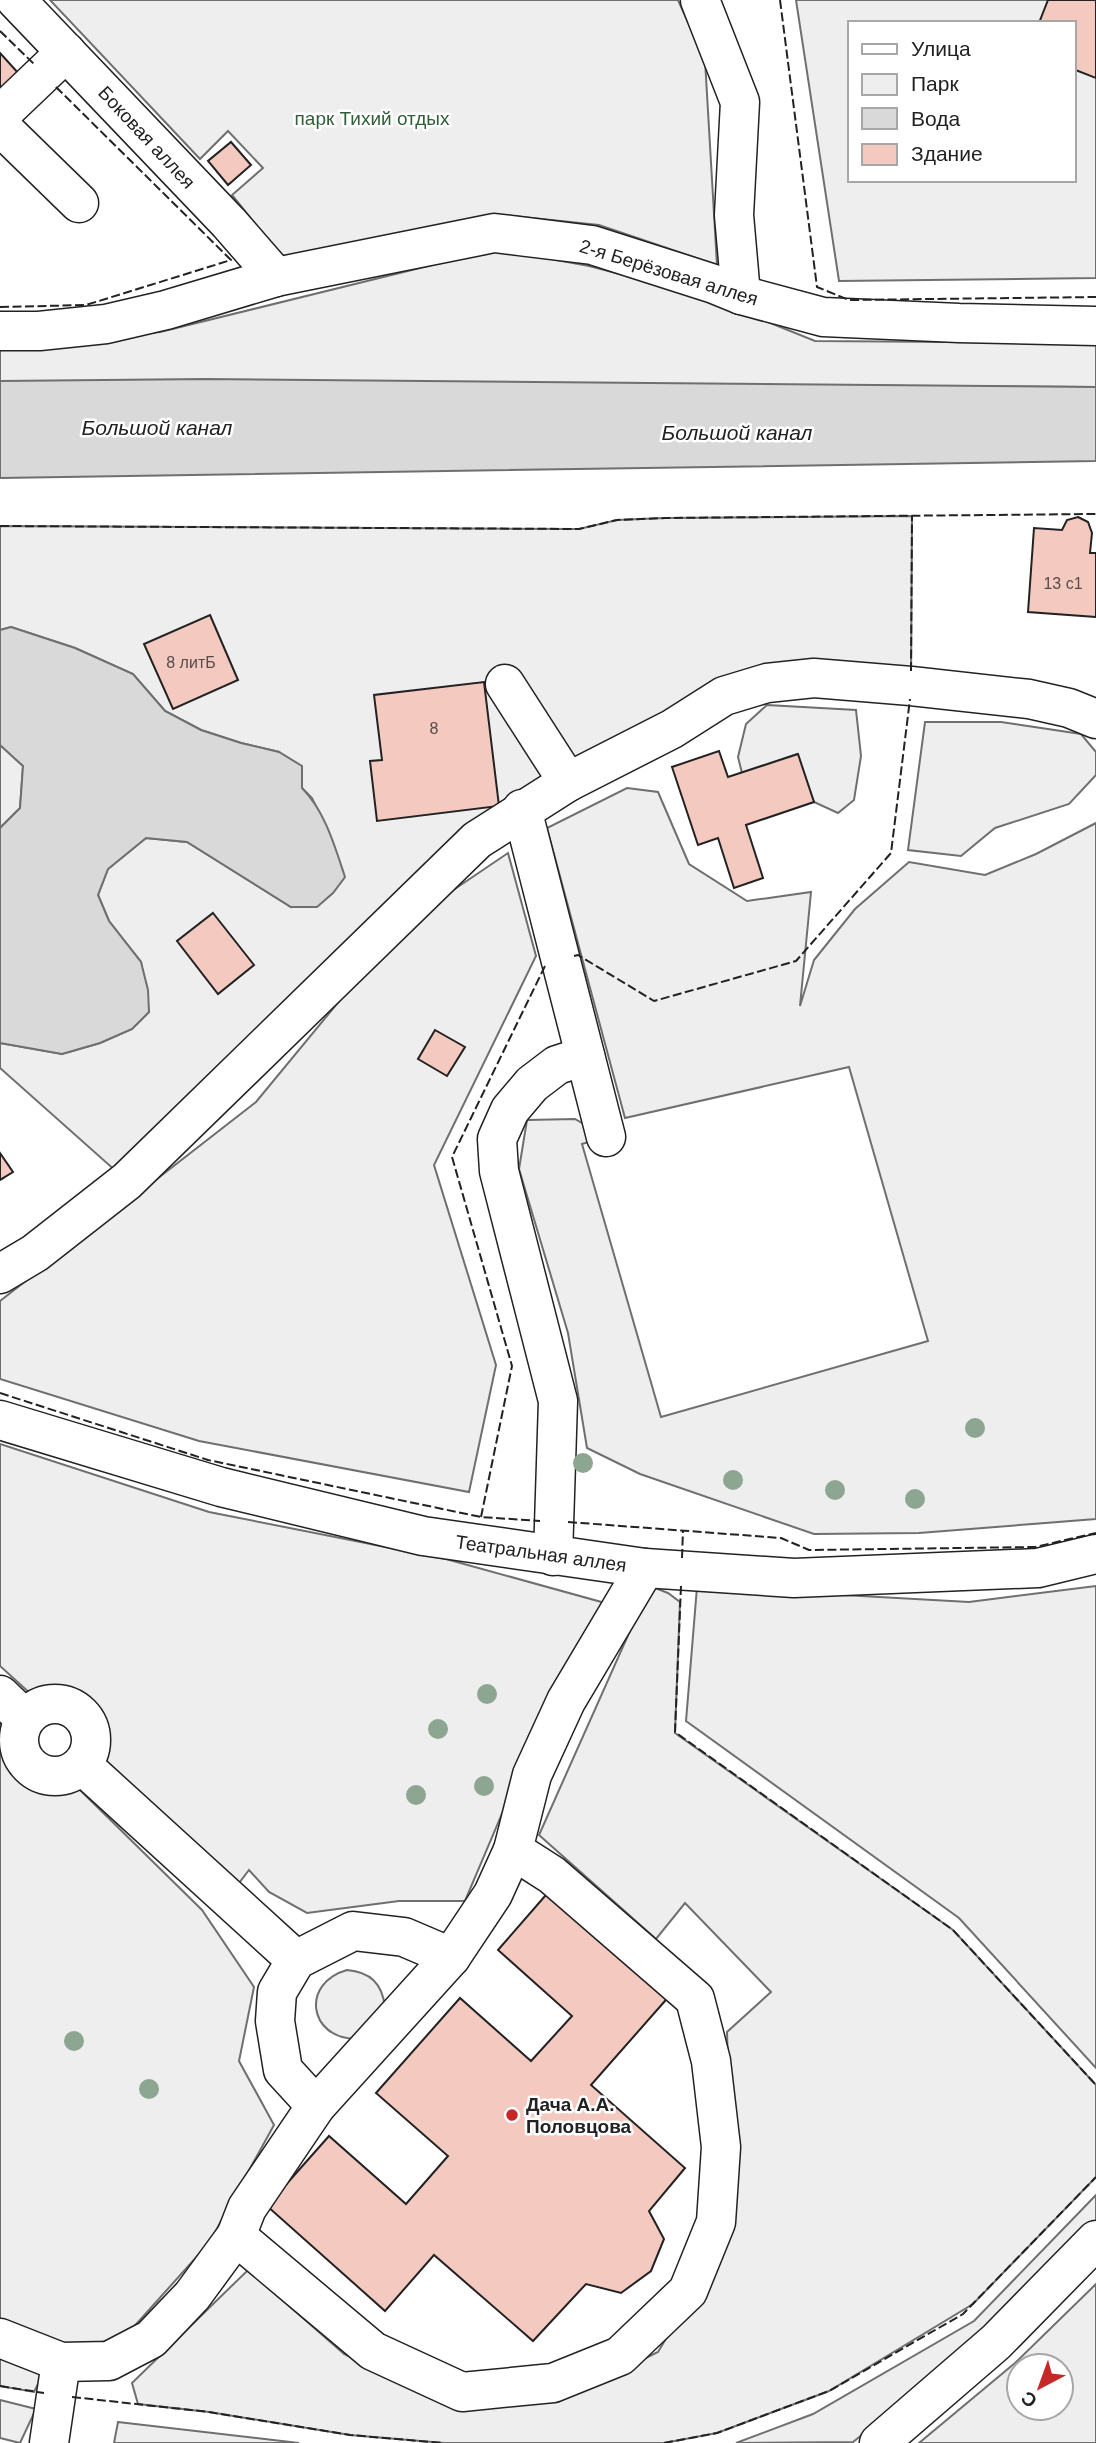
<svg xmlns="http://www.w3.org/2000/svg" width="1096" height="2443" font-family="Arial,sans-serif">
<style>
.green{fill:#eee;stroke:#6f6f6f;stroke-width:2;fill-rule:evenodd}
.water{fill:#d9d9d9;stroke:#6f6f6f;stroke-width:2}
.building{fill:#f3c9c0;stroke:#222;stroke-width:2}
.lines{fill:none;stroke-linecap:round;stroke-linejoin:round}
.minor-casing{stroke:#222;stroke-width:41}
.minor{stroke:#fff;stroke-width:38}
.fence{stroke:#222;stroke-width:2;stroke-dasharray:9 3.5;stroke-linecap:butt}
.tree{fill:#8da692}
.poi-dot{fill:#c62828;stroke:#fff;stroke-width:2.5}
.labels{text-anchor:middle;stroke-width:5;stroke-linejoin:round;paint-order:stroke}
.number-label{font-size:16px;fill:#564c4a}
.park-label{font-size:19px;fill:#2f5e38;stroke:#fff}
.street-label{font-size:19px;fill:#222;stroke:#fff}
.poi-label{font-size:19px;font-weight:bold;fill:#222;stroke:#fff;text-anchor:start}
.water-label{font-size:21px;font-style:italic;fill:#222;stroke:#fff}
</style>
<rect width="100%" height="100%" fill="#fff"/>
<g class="green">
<path d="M50,0h628l27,60 12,205 -118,-40 -106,-11 -211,43 -50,-62 31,-27 -35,-37 -28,28z"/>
<path d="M796,0h300v278l-257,3zM849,23h224v157h-224z"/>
<path d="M497,249l92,17 112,29 114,46 281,2v44l-1096,-6v-35l160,-14z"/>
<path d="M912,516l-1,170 -97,-8 -246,104 -441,399 -127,-113v-25l62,11 38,-11 32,-14 17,-17 -8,-50 -32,-41 -11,-26 10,-26 38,-31 41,4 104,65 39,-71 -18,-38 -10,-10 -1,-10 -22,-26 -38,-9 -40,-13 -36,-19 -32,-37 -58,-26 -64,-21 -11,3v-104l579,3 38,-9 48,-2z"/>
<path d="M767,705l89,5 5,46 -7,44 -16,13 -24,-11 -17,-48 -55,19 -4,-16 8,-33z"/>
<path d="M925,722h76l80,12 15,18v23l-27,29 -74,24 -34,28 -53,-6z"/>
<path d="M0,745l23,21 -3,42 -20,20z"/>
<path d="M627,788l31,4 31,72 58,37 64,-9 -11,114 14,-46 41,-51 54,-47 76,13 51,-21 60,-31v696l-177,14 -105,1 -174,-60 -53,-26 -19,-115 -49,-164 8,-49 48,-1 31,18 -24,7 79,273 267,-76 -79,-274 -224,51 -78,-290z"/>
<path d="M508,853l28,103 -102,209 62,200 -27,127 -270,-51 -199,-62v-78l256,-199 94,-114 96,-93z"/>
<path d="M0,1444l209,68 237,47 159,44 -71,135 -69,163h-66l-92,12 -38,-21 -20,-22 -10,13 -139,-125 1,-31 -20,-32 -48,1 -33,-30z"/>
<path d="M650,1586l18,7 12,9 -5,131 278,197 143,155v92l-123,127 -144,87 -112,42 -53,10h-220l-94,-8 -141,-23 -71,-8 -6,-21 116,-113 96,84 104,50 110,-2 100,-50 75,-125 -6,-195 44,-40 -86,-89 -29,36 -117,-104z"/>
<path d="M1096,1586v482l-137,-150 -273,-197 11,-134 272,15z"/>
<path d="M0,1720l5,5 6,36 19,28 50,1 122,120 52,77 -15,74 35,64 -65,118 -87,97 -65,6 -23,46 -34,-6z"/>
<path d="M347,1970c23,2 35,13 38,37l-29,32c-48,-1 -55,-56 -9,-69z"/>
<path d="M1096,2195v27l-113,117 -130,103 -117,1 77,-29 161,-93z"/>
<path d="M1096,2284v159h-177l96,-80zM1019,2366h42v42h-42z"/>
<path d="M0,2400l36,9 -16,34 -20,-5z"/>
<path d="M118,2422l181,21h-185z"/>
</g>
<g class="water">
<path d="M206,379l890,8v74l-1096,17v-97z"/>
<path d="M11,627l64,21 58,26 32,37 36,19 40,13 38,9 23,14v22c23,23 33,59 43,89l-12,16 -16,14h-26l-104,-65 -41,-4 -38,31 -10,26 11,26 32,41 7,28 1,22 -17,17 -32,14 -38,11 -62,-11v-215l20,-20 3,-42 -23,-21v-115z"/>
</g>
<g class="building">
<path d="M1048,0h48v78l-23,-9v-46h-34z"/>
<path d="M0,53l20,22 -20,20z"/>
<path d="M231,142l20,23 -23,20 -20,-24z"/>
<path d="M1078,517l10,5 4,11 -2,20h6v64l-68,-5 6,-84 28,2 5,-10z"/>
<path d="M210,615l28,65 -65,29 -29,-65z"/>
<path d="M484,682l15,124 -122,15 -7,-60 12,-1 -8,-65z"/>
<path d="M719,751l9,26 70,-23 16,48 -68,23 17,53 -29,10 -16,-50 -20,7 -26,-78z"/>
<path d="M213,913l41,52 -36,29 -41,-53z"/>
<path d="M435,1030l30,17 -18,29 -29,-17z"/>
<path d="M0,1153l13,19 -13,8z"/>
<path d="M552,1888l120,105 -81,92 94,83 -36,43 15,28 -13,32 -30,22 -35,-9 -53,57 -99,-86 -49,56 -118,-105 62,-70 77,68 42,-48 -72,-63 84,-95 71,63 41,-45 -74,-66z"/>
</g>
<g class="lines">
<g class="minor-casing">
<g id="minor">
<path d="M16,0l213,223 47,54"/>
<path d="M700,0l40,102 -6,113 7,80"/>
<path d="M0,115l66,-63"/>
<path d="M0,126l79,77"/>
<path d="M0,331h39l67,-7 60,-14 110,-33 218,-44 98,12 122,39 27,11 82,22 136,6 137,3"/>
<path d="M505,684l63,98"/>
<path d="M522,809l84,328"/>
<path d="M0,1274l35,-21 92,-72 350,-341 91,-58 104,-53 52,-33 43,-13 47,-5 97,8 118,13 40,9 27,11"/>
<path d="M0,1420l221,67 202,49 222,32 149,10 244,-10 58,-14"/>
<path d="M553,1556l5,-155 -59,-230 -2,-32 13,-29 22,-26 25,-19 28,-9"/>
<path d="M0,1695l25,24"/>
<circle cx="55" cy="1740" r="36"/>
<path d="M82,1765l214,195"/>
<path d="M316,2106l-33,-36 -8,-49 2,-29 19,-32 57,-29 51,6 47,20"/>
<path d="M236,2236l137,115 89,41 91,-9 67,-27 68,-65 28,-69 5,-75 -10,-86 -16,-62 -143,-124 -39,-25 19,-75 34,-74 79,-133"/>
<path d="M0,2338l61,24 48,-1 42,-22 41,-43 44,-60 11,-28 69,-102 135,-149 42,-63 20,-44"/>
<path d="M49,2443l12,-81"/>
<path d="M879,2443l117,-101 100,-102"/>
</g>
</g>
<use href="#minor" class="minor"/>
<g class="fence">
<path d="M780,0l37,287 32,13 247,-3"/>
<path d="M0,31l35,34"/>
<path d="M0,307l86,-2 145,-45 -177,-175"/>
<path d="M0,526l579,3 38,-9 48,-2 431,-4"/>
<path d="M911,671l1,-155"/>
<path d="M574,956l4,-1 76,46 142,-40 95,-108 19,-154"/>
<path d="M0,1393l208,67 273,57 59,4"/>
<path d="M481,1517l31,-151 -60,-209 93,-191"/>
<path d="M568,1522l213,16 28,12 226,-3 61,-14"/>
<path d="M682,1558l1,-28"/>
<path d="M681,1586l-6,146 278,198 143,155"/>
<path d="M0,2386l44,7"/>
<path d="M72,2397l137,15 141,23 93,8"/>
<path d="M664,2443l53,-10 112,-42 134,-77 133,-137"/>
</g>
</g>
<g class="tree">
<circle cx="975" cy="1428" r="10"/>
<circle cx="583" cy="1463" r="10"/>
<circle cx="733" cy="1480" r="10"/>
<circle cx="835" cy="1490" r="10"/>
<circle cx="915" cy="1499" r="10"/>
<circle cx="487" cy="1694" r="10"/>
<circle cx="438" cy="1729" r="10"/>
<circle cx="484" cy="1786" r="10"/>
<circle cx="416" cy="1795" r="10"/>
<circle cx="74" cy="2041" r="10"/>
<circle cx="149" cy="2089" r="10"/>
</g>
<circle class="poi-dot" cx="512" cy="2115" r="7"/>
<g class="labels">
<g class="number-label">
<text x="1063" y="589">13 с1</text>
<text x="191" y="668">8 литБ</text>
<text x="434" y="734">8</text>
</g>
<g class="park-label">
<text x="372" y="125">парк Тихий отдых</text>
</g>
<g class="street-label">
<text transform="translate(147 137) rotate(47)" y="7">Боковая аллея</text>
<text transform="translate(669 272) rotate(17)" y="7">2-я Берёзовая аллея</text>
<text transform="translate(541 1553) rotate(8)" y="7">Театральная аллея</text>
</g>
<g class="poi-label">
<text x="526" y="2111">Дача А.А.<tspan x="526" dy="22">Половцова</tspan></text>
</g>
<g class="water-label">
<text x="157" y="435">Большой канал</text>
<text x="737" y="440">Большой канал</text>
</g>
</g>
<rect x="848" y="21" width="228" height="161" fill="#ffffff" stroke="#a7a7a7" stroke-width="2"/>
<rect x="862" y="44" width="35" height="10" fill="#ffffff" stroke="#a7a7a7" stroke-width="2"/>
<text x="911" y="56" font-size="21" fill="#222222">Улица</text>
<rect x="862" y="74" width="35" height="21" fill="#eeeeee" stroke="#a7a7a7" stroke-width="2"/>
<text x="911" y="91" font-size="21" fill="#222222">Парк</text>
<rect x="862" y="108" width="35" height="21" fill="#d9d9d9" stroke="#a7a7a7" stroke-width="2"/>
<text x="911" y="126" font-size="21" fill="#222222">Вода</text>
<rect x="862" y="144" width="35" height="21" fill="#f3c9c0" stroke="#a7a7a7" stroke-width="2"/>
<text x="911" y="161" font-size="21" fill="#222222">Здание</text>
<g transform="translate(1040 2387) rotate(221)"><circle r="33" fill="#ffffff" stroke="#a7a7a7" stroke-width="2"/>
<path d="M0-5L12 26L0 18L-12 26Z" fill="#c62828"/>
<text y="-10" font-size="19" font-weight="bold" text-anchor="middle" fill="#222222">С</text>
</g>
</svg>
